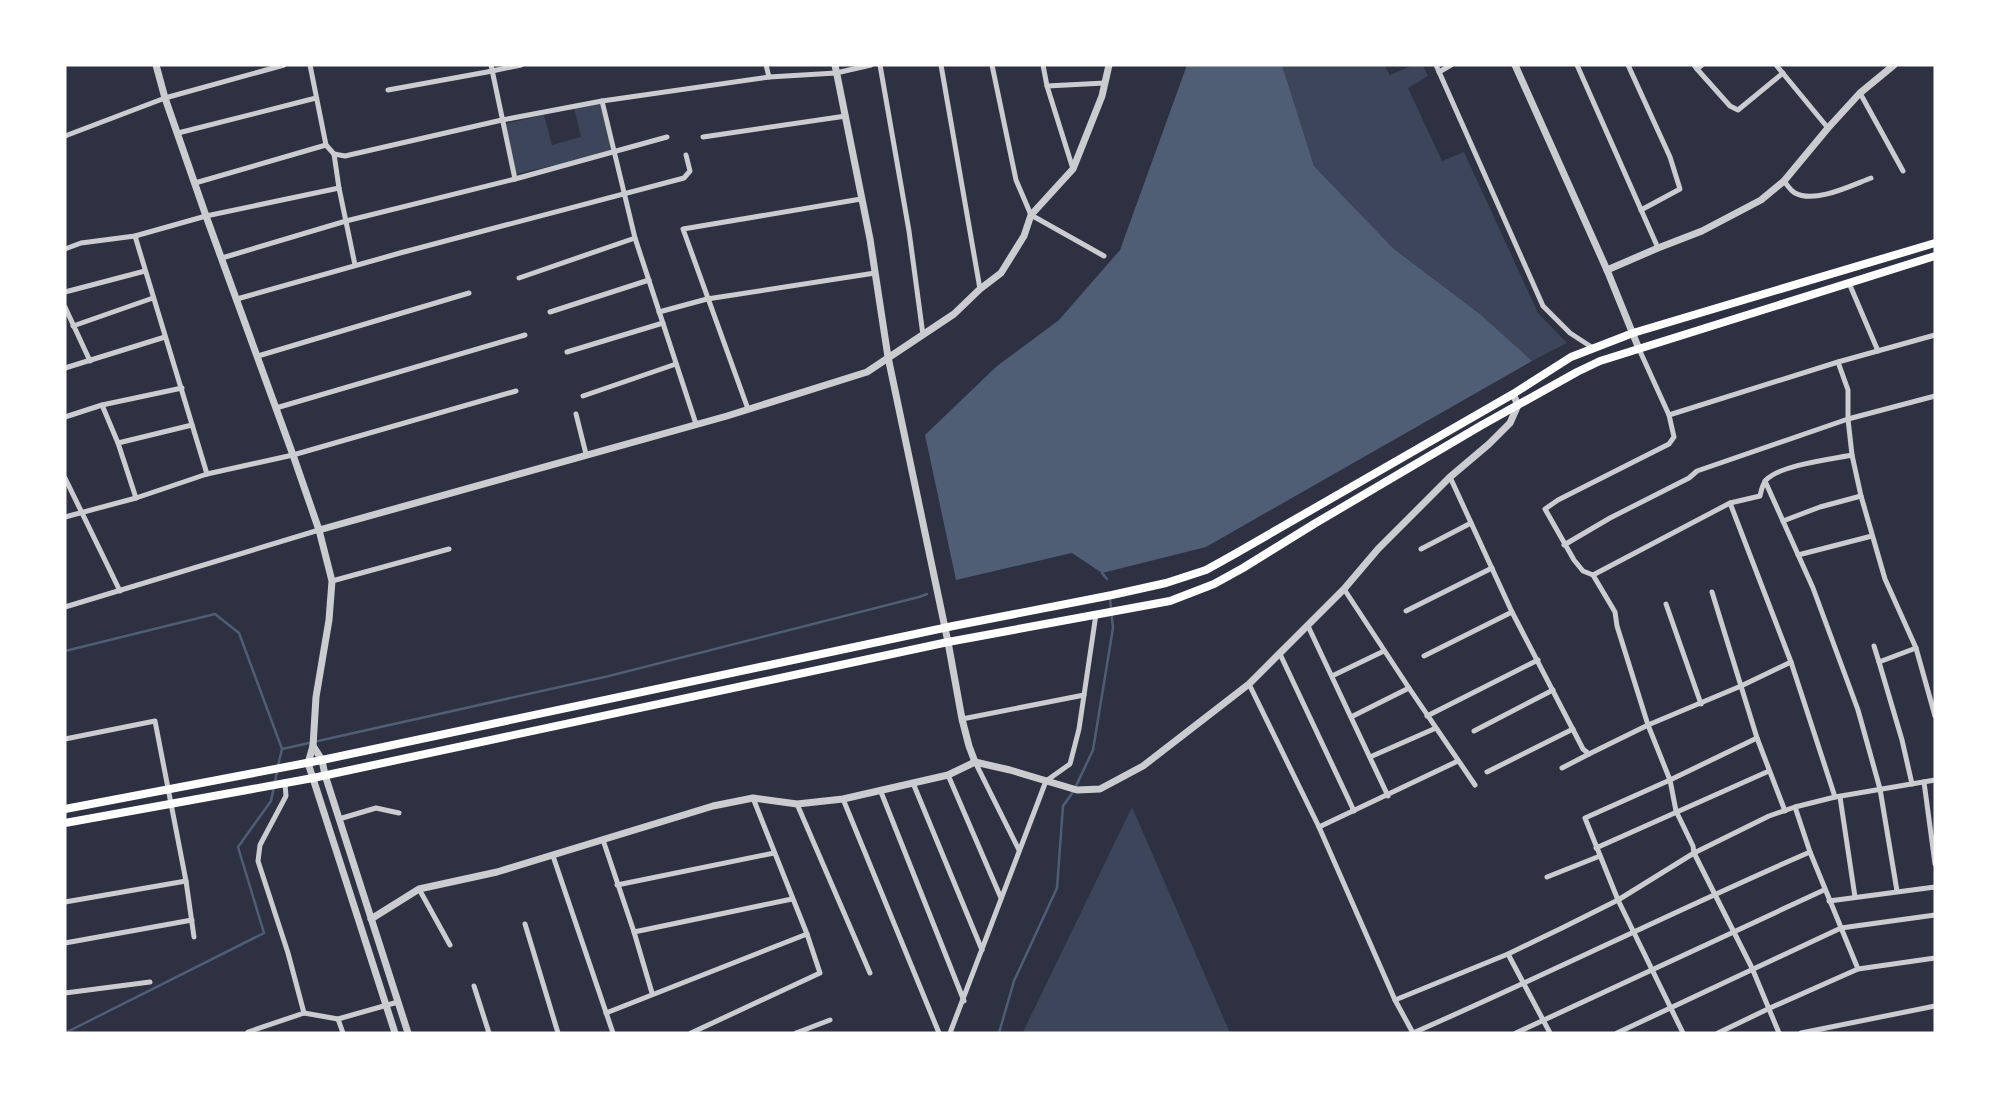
<svg xmlns="http://www.w3.org/2000/svg" width="2000" height="1098" font-family="Manrope,sans-serif">
<style>
.green{fill:#3c4559}
.water{fill:#4f5d75}
.lines{fill:none;stroke-linecap:round;stroke-linejoin:round}
.stream{stroke:#4f5d75;stroke-width:2.5}
.minor{stroke:#caccd0;stroke-width:5}
.tertiary{stroke:#caccd0;stroke-width:7}
.secondary{stroke:#fff;stroke-width:8}
</style>
<rect width="100%" height="100%" fill="#2d3142"/>
<g class="green">
<path d="M1282,65h102l6,10 23,-10h10l5,11 -20,12 34,73 22,-9 74,161 29,30 -35,18 -52,-47 -86,-65 -80,-83z"/>
<path d="M600,103l12,49 -96,22 -11,-50 39,-9 8,30 29,-8 -7,-29z"/>
<path d="M1132,807l98,226h-208l1,-1z"/>
</g>
<path class="water" d="M1187,65h95l32,101 80,83 86,65 52,47 -326,186 -104,26 -30,-20 -116,27 -31,-145 72,-69 62,-46 61,-70z"/>
<g class="lines">
<g class="stream">
<path d="M1102,573l5,6"/>
<path d="M65,651l150,-37 24,19 43,116 327,-73 310,-79 8,-3"/>
<path d="M278,766l4,-17"/>
<path d="M1076,786l17,-36 20,-122 -3,-29"/>
<path d="M65,1033l199,-100 -26,-86 33,-46 6,-29"/>
<path d="M999,1033l15,-52 43,-93 6,-82 10,-14"/>
</g>
<g class="minor">
<path d="M310,65l16,80 8,9 11,2 157,-36 100,-19 167,-24 67,-4 35,-8"/>
<path d="M491,65l24,114"/>
<path d="M766,65l3,12"/>
<path d="M880,65l29,166 14,104"/>
<path d="M941,65l39,224"/>
<path d="M992,65l24,115 15,35 73,41"/>
<path d="M1043,65l4,21 26,83"/>
<path d="M1436,65l107,241 27,27 23,15"/>
<path d="M1577,65l81,183"/>
<path d="M1628,65l42,92 10,32 -39,21"/>
<path d="M1694,65l3,4 5,-4"/>
<path d="M1776,65l52,63"/>
<path d="M1697,69l33,37 8,4 45,-37"/>
<path d="M1439,72l12,-7"/>
<path d="M1047,86l58,-3"/>
<path d="M388,90l99,-18 34,-7"/>
<path d="M1860,93l43,78"/>
<path d="M602,101l33,137 61,186"/>
<path d="M178,133l138,-35"/>
<path d="M65,136l100,-38 119,-33"/>
<path d="M703,137l143,-21"/>
<path d="M334,154l5,34 16,77"/>
<path d="M1784,181c3,4 7,10 11,12 20,11 57,-8 76,-15"/>
<path d="M195,183l131,-38"/>
<path d="M135,236l72,238"/>
<path d="M65,249l16,-6 54,-7 71,-20 133,-28"/>
<path d="M222,258l124,-37 169,-42 152,-42"/>
<path d="M519,278l116,-40"/>
<path d="M1849,283l29,68"/>
<path d="M65,292l80,-21"/>
<path d="M237,299l163,-46 284,-75 6,-7 -4,-16"/>
<path d="M65,307l25,54"/>
<path d="M550,312l99,-32"/>
<path d="M659,312l48,-13 168,-26"/>
<path d="M73,326l80,-28"/>
<path d="M1639,349l30,66"/>
<path d="M567,352l96,-29"/>
<path d="M258,356l211,-63"/>
<path d="M1838,362l10,28v29l4,36"/>
<path d="M65,368l100,-31"/>
<path d="M583,396l93,-32"/>
<path d="M102,405l16,38 18,55"/>
<path d="M276,408l249,-73"/>
<path d="M748,409l-65,-180 178,-30"/>
<path d="M576,414l10,40"/>
<path d="M65,417l37,-12 80,-17"/>
<path d="M118,443l74,-18"/>
<path d="M1450,477l62,135 71,137 6,5 59,-29 93,-39 50,-24"/>
<path d="M65,478l55,113"/>
<path d="M1765,481l48,107 45,122 22,79 17,102"/>
<path d="M1730,503l61,159 44,135"/>
<path d="M65,517l71,-19 71,-24 86,-19 223,-64"/>
<path d="M1783,521l37,-14 41,-11"/>
<path d="M1564,545l46,-27 79,-40 8,-7 151,-52 87,-23"/>
<path d="M1421,549l50,-26"/>
<path d="M1798,555l74,-19"/>
<path d="M1593,575l137,-72 30,-7c1,-5 3,-12 6,-16 14,-15 66,-21 86,-25l9,41 24,83 31,69 19,68"/>
<path d="M332,581l117,-32"/>
<path d="M1344,589l65,99 66,97"/>
<path d="M1712,592l45,146 28,73"/>
<path d="M1666,604l35,100"/>
<path d="M65,607l254,-77"/>
<path d="M1406,611l86,-43"/>
<path d="M1308,626l80,170"/>
<path d="M1874,646l5,16 37,-14"/>
<path d="M1280,654l74,157"/>
<path d="M1424,656l88,-44"/>
<path d="M1879,662l23,78 10,44"/>
<path d="M1332,676l52,-25"/>
<path d="M1249,684l70,143 76,173 18,33"/>
<path d="M1427,716l111,-56"/>
<path d="M1351,717l58,-29"/>
<path d="M962,719l122,-24"/>
<path d="M1474,731l79,-41"/>
<path d="M65,739l90,-18 31,160 8,56"/>
<path d="M1370,757l66,-29"/>
<path d="M975,762l44,88"/>
<path d="M1562,768l27,-14"/>
<path d="M1487,772l86,-43"/>
<path d="M948,775l53,123"/>
<path d="M1924,782l11,82"/>
<path d="M913,783l69,167"/>
<path d="M285,784l1,12 -26,49 -2,16 30,92 16,60"/>
<path d="M881,792l83,209"/>
<path d="M1840,797l15,100"/>
<path d="M843,799l96,234"/>
<path d="M797,804l73,169"/>
<path d="M1795,807l15,45 48,117 77,-11"/>
<path d="M339,819l37,-11 23,5"/>
<path d="M1319,827l139,-66"/>
<path d="M603,840l31,92 18,61"/>
<path d="M1596,848l173,-77"/>
<path d="M553,856l60,177"/>
<path d="M1547,877l53,-21"/>
<path d="M617,885l157,-32"/>
<path d="M419,889l31,56"/>
<path d="M1829,901l106,-14"/>
<path d="M65,902l121,-21"/>
<path d="M525,924l33,109"/>
<path d="M634,932l158,-33"/>
<path d="M65,943l127,-23"/>
<path d="M1508,954l42,79"/>
<path d="M474,986l15,47"/>
<path d="M65,993l85,-11"/>
<path d="M1395,1000l113,-46 54,-26 56,-28 76,-47 75,-37 26,-9 40,-10 100,-17"/>
<path d="M606,1013l201,-79"/>
<path d="M248,1032l56,-19 34,6"/>
<path d="M343,1033l-5,-14 60,-17"/>
<path d="M691,1033l129,-60 -13,-39 -54,-136"/>
<path d="M796,1033l34,-13"/>
<path d="M950,1033l96,-252 24,-17 9,-35 17,-115"/>
<path d="M1413,1033c133,-58 263,-123 397,-181"/>
<path d="M1516,1033l308,-143"/>
<path d="M1617,1033l224,-105 94,-13"/>
<path d="M1683,1033l-65,-133 -33,-82 85,-38 87,-42"/>
<path d="M1718,1033l52,-25 88,-39"/>
<path d="M1779,1033l-27,-65 -58,-115 -1,-7 -17,-35 -6,-31 -22,-55 -31,-99 -2,-14 -22,-37 -10,-4 -9,-11 -29,-51 13,-9 111,-56 5,-7 -5,-22 169,-53 97,-27"/>
<path d="M1801,1033l134,-27"/>
</g>
<g class="tertiary">
<path d="M156,65l9,33 41,118 87,239 26,75 13,51 -3,39 -13,77 -3,49 -5,17 87,270"/>
<path d="M835,65l35,174 18,118 60,285 14,77 7,27 6,16"/>
<path d="M1515,65l92,205"/>
<path d="M1639,349l-32,-79 51,-22 44,-17 59,-31 23,-19 44,-53 32,-35 34,-28"/>
<path d="M319,530l408,-114 140,-44 87,-58 26,-25 21,-16 23,-37 7,-21 42,-46 29,-73 7,-31"/>
<path d="M313,746l9,14 3,15 83,258"/>
<path d="M371,919l48,-30 78,-17 216,-66 40,-8 44,6 46,-5 105,-24 27,-13 35,8 67,20 23,-1 43,-23 106,-82 95,-95 34,-40 72,-72 39,-33 21,-21 8,-18 -5,-11"/>
</g>
<g class="secondary">
<path d="M65,809l257,-49 631,-134 159,-31 54,-12 40,-13 27,-15 280,-161 58,-37 62,-24 302,-90"/>
<path d="M65,823l248,-45 635,-136 222,-41 44,-17 29,-16 71,-44 168,-99 95,-53 23,-11 335,-105"/>
</g>
</g>
<rect width="2000" height="1098" fill="none" stroke="#ffffff" stroke-width="133"/>
</svg>
